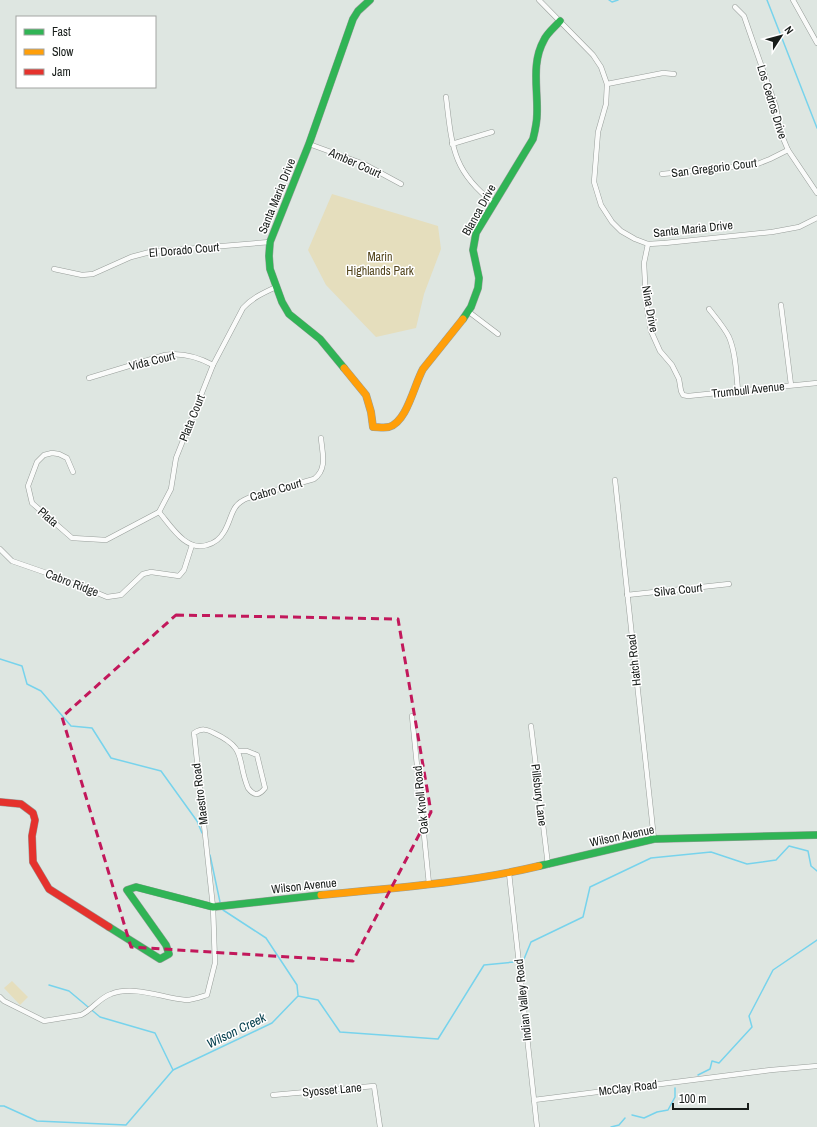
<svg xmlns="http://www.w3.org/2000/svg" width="817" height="1127" font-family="'Archivo Narrow',sans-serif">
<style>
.green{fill:#e5debd}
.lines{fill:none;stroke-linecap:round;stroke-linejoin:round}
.stream{stroke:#77d3ec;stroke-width:1.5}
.street-casing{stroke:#989e9a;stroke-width:5.5}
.fast-casing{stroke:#989e9a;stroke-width:8}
.slow-casing{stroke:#989e9a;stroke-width:8}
.jam-casing{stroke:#989e9a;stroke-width:8}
.street{stroke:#fafbfa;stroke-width:4.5}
.fast{stroke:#30b455;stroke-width:7}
.slow{stroke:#ff9f0a;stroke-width:7}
.jam{stroke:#e5322d;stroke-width:7}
.marked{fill:none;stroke:#c2185b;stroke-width:3;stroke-dasharray:8 5;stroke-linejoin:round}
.labels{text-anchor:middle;stroke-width:3;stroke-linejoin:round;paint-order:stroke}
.street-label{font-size:12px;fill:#181d1a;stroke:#fff}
.park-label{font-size:12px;fill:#52441b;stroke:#fff}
.water-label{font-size:13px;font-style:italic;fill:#003c4b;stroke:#fff}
</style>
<rect width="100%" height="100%" fill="#dee6e1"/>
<g class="green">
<path d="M332,194l106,32 3,23 -17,45 -8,34 -40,9 -50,-52 -18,-35z"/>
<path d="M12,981l16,16 -8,8 -16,-17z"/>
</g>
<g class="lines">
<g class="stream">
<path d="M609,0l3,2 6,-2"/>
<path d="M767,0l50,128"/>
<path d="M0,659l22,7 5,18 14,7 30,35 21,2 19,30 50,13 36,50 5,12"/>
<path d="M210,855l10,47"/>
<path d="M223,910l43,28 31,47 1,10"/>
<path d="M524,959l7,-17 52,-25 7,-30 61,-29 60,-6 36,12 29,-4 13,-14 19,5 3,15 6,5"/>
<path d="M49,985l20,6 31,26 55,16 18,37"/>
<path d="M698,1075l12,-6 2,-8 7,2 33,-36 -3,-11 24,-46 44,-30"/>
<path d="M0,1106h4l33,15 89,4 47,-55 99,-47 26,-27 20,4 22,32 98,7 46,-74 30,-3"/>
<path d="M632,1115l12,3 13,-6 11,-2 7,-13v-9"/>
<path d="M611,1127l8,-2 6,-7"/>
</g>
<g class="street-casing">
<g id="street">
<path d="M539,0l54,55 8,12 6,17 -1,20 -8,28 -4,50 7,23 11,17 9,9 14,8 13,5 17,-1 107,-11 27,-5 18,-9"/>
<path d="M793,0l24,43"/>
<path d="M735,7l9,9 8,23 24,68 4,24 8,19 29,43"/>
<path d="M607,84l56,-11 11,1"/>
<path d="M446,97c6,49 6,74 48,106"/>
<path d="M309,144l55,20 37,20"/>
<path d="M452,144l40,-12"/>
<path d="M662,174l93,-9 15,-6 18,-9"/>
<path d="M648,244l-4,19 2,38 5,30 9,20 12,14 7,14 2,12 2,4 5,1 129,-13"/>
<path d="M54,269l28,6 11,-1 38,-17 19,-5 120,-10"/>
<path d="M781,305l10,80"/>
<path d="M709,309c7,9 15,18 20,28 7,16 7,36 9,53"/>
<path d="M469,312l29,22"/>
<path d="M89,378l76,-23c18,-3 33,2 48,10"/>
<path d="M73,472l-6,-14 -8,-4 -7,-1 -8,2 -7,7 -9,24 4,17 40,35 34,2 53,-28 12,-23 5,-31 37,-93 30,-57c9,-10 20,-15 33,-21"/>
<path d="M615,480l39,359"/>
<path d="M159,512c12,14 27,40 48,33 8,-2 13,-6 17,-13 9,-15 6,-27 24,-34l66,-19c14,-10 8,-27 7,-41"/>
<path d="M0,549l12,12 49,17 46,19 14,-2 22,-21 8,-2 28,4 5,-6 8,-25"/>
<path d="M627,595l102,-11"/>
<path d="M412,716l17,168"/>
<path d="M531,726l17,139"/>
<path d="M509,873l28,254"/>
<path d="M0,997l4,4 40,20 37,-6c11,-5 18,-17 30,-21 24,-9 51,4 75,6 7,0 15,-3 21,-5l8,-32 -2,-56 -19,-174c8,-5 12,-4 20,0 34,16 22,26 34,55 6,8 11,8 17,0l-8,-33 -10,-4h-9"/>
<path d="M273,1095l101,-9 6,41"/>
<path d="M534,1100l237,-30 46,-4"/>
</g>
</g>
<g class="fast-casing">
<g id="fast">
<path d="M463,319l8,-12 7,-19 1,-10 -6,-28 3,-17 57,-94c2,-8 4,-16 4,-25 1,-25 -6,-51 7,-74 3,-7 11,-13 16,-19"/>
<path d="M344,368l-24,-29 -31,-25 -7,-12 -12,-33 -1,-13 1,-14 39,-98 44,-125 5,-8 12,-11"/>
<path d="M539,866l115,-27 163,-4"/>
<path d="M109,927l51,32 9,-5 -3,-9 -39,-55 9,-3 77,20 108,-12"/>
</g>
</g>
<g class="slow-casing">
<g id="slow">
<path d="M344,368l22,27 5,17 2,15c5,0 11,1 16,0 18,-5 25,-42 34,-58l40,-50"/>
<path d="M321,895c73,-7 147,-12 218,-29"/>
</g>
</g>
<g class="jam-casing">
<path id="jam" d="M0,802l21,2 12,9 2,7 -3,16 1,26 16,27 60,38"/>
</g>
<use href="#street" class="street"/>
<use href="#fast" class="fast"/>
<use href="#slow" class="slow"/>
<use href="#jam" class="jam"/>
</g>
<path class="marked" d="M176,615l222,4 33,193 -78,149 -222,-14 -69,-230z"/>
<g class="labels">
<g class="street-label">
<text transform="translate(772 102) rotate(73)" y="4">Los Cedros Drive</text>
<text transform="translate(355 163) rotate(24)" y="4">Amber Court</text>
<text transform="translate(714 168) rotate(-7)" y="4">San Gregorio Court</text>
<text transform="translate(277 196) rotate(-68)" y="4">Santa Maria Drive</text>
<text transform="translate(479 210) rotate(-61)" y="4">Blanca Drive</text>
<text transform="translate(693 229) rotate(-6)" y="4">Santa Maria Drive</text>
<text transform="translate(184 250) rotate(-5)" y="4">El Dorado Court</text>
<text transform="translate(650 309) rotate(80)" y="4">Nina Drive</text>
<text transform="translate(152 361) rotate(-14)" y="4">Vida Court</text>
<text transform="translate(748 390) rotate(-6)" y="4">Trumbull Avenue</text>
<text transform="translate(192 418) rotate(-68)" y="4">Plata Court</text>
<text transform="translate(276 490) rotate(-16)" y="4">Cabro Court</text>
<text transform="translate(48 517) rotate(41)" y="4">Plata</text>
<text transform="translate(72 583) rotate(21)" y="4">Cabro Ridge</text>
<text transform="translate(678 590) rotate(-6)" y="4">Silva Court</text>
<text transform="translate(634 660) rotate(-96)" y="4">Hatch Road</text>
<text transform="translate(200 794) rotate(-97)" y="4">Maestro Road</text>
<text transform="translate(539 795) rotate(83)" y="4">Pillsbury Lane</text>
<text transform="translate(421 800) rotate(-96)" y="4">Oak Knoll Road</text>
<text transform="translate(622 836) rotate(-12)" y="4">Wilson Avenue</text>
<text transform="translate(304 886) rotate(-6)" y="4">Wilson Avenue</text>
<text transform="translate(523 1000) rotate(-96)" y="4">Indian Valley Road</text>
<text transform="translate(628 1088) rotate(-7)" y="4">McClay Road</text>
<text transform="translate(332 1090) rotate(-5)" y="4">Syosset Lane</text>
</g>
<g class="park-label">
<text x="380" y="261">Marin<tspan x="380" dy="14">Highlands Park</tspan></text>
</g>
<g class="water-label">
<text transform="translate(236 1030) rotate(-26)" y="5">Wilson Creek</text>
</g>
</g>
<rect x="16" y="16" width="140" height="72" fill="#ffffff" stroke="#a3a5a3"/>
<rect x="24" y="29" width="20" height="6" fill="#30b455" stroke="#a3a5a3"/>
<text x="52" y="36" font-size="12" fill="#181d1a">Fast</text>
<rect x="24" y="49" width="20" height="6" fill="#ff9f0a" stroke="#a3a5a3"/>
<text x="52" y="56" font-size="12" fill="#181d1a">Slow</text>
<rect x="24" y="69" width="20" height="6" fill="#e5322d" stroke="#a3a5a3"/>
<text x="52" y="76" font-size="12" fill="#181d1a">Jam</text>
<g transform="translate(781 36) rotate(54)" stroke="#ffffff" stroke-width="3" paint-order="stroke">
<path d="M0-3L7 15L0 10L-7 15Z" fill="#181d1a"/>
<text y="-6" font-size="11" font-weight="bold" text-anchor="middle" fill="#181d1a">N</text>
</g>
<path d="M673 1103v6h75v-6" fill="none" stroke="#181d1a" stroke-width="2"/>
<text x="679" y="1103" font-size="12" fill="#181d1a" stroke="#ffffff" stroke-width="3" paint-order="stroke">100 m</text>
</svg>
